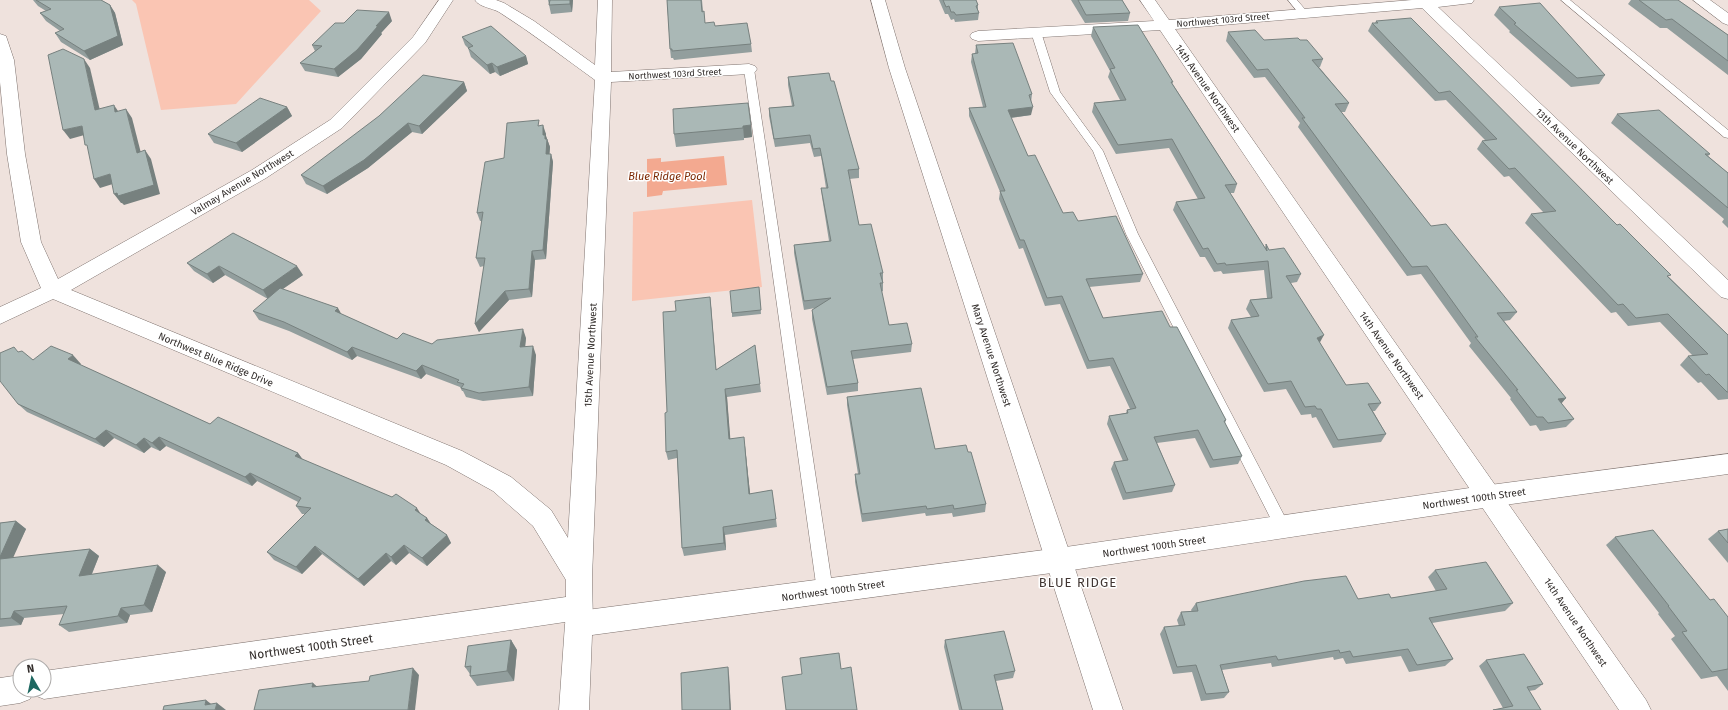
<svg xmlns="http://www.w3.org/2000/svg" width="1728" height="710" font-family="'Fira Sans',sans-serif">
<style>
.green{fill:#fac5b3}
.water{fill:#f3a990}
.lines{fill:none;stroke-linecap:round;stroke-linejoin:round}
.service-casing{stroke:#7f736f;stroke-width:1}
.minor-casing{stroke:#7f736f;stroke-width:1}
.secondary-casing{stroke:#7f736f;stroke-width:1}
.service{fill:#fff;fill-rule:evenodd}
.minor{fill:#fff;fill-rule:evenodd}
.secondary{fill:#fff;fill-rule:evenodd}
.wall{fill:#929e9d}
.shaded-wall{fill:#77817f}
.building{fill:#aab8b6;stroke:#77817f}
.labels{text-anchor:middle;stroke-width:3;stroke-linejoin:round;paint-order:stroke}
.far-street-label{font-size:9px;fill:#322d2b;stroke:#fff}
.street-label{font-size:10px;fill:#322d2b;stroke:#fff}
.water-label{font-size:11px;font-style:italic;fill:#7d2904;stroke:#fff}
.near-street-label{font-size:12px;fill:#322d2b;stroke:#fff}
.near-neighbourhood-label{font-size:13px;letter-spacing:1px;fill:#413633;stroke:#fff}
</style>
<rect width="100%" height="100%" fill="#efe2dd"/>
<g class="green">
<path d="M132,0h177l12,11 -85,93 -75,6 -25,-106z"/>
<path d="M752,200l10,87 -130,14 1,-89z"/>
</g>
<path class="water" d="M724,156l3,29 -64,6 -1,4 -15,2v-38l14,-1v4z"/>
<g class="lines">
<g class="service-casing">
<g id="service">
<path d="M1288,0h9l12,14 -2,2h-6z"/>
<path d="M1561,0h9l158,130v8l-4,-1z"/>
<path d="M1036,29l5,3 19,60 43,59 35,83 149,287 3,5 -3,5 -5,2 -5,-2 -151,-297 -33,-83 -43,-59 -19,-60z"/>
<path d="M749,66l5,3 79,522 -2,5 -6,2 -6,-2 -2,-5 -73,-522z"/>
</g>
</g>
<g class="minor-casing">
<g id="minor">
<path d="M439,0h14l-28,43 -83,85 -76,50 -195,112 391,161 49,26 40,33 17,28 27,-458c-32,-23 -63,-47 -96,-68 -7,-4 -20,-5 -24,-12h21l8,3 30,18 61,44 3,-65h14l-1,72 138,-8 6,2 2,3 -2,3 -6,2 -138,8 -19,496 1,46 -4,9 -10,4 -10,-4 -4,-11 -521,77 -10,-4 -1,-3 -3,7 -10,4 -20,3v-28l20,-3v15h24v-19l522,-74v-17l-33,-54 -40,-35 -47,-26 -393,-166 -53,25v-17l41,-19 -20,-46 -14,-88 -7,-72v-48l6,2 8,24 11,94 16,88 17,37 194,-109 78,-50 83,-83z"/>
<path d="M871,0h14l20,68 218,642h-30l-204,-642z"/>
<path d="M1140,0h15l14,20 243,-20h62l-2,3 -34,4 290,273v19l-7,-2 -299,-289 -247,21 471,671 5,10h-32l-459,-680 -182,11 -6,-2 -2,-3 2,-3 6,-2 176,-10z"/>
<path d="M1693,0h17l18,13v12l-5,-2z"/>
</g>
</g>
<g class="secondary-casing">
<path id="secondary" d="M1728,454v20l-238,33 -431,65 -467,63 -3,75h-30l6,-86 4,-9 10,-4 480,-63 431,-63z"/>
</g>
<use href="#service" class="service"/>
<use href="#minor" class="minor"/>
<use href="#secondary" class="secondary"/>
</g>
<g class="wall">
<path d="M33,0h68l9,5 5,8 8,32 -33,15 -29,-18 -6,-9 5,-2 -14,-10 -6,-8 6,-2 -8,-5z"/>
<path d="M548,0h25l-1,12 -21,2z"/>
<path d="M667,0h35l1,11 2,12 46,21 1,8 -78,8 -1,-2h-2l-1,-9z"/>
<path d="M939,0h37l2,5v5l1,3 -1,7 -23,2 -1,-3 -3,1 -3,-6h-3z"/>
<path d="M1071,0h51l8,13 -2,8 -43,2z"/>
<path d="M1631,0h47l50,35v40l-61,-47h-7l-32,-24z"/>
<path d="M1499,7l106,68 -6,9 -28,3 -62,-55 1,-1 -16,-16z"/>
<path d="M392,21l-11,12 1,1 -21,25 -23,18 -33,-6 -5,-8 15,-12 -3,-6 32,-22z"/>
<path d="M1376,21l293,256 59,58v64l-10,1 -17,-18 -3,1 -18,-18 8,-9h5l-33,-34 -32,4 -12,-14 -5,1 -86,-90 6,-9 13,-1 -35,-37 -5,1 -27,-28 5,-8 3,-1 -39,-40 -11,1 -67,-70 4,-8h3z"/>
<path d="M1093,27l80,55 -1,1 65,101 -3,9h-4l35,55 1,-4 3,6 32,24 -4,8 -6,1 29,60 26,42 35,18 -6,8h-2l13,23 -5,8 -48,6 -17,-31 -4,1 -1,-4 -10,1 -15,-26 -22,3 -36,-64 3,-8 20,-3 -5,-8 4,-9 17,-2 -3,-28 -41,4 -2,-3 -7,1 -9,-15h-5l-27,-47 3,-8 22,-3 -29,-51 -53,6 -24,-42 2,-9 26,-3 -12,-23 2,-6 -19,-35z"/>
<path d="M1228,32l36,8h36l23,19 -3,8h-1l30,36 -4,9h-4l90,114 86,86 -7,8 -6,1 62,77 -5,6 13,15 -8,8 -26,4 -4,-6 -6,1 -20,-27 1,-1 -42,-52 2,-3 -50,-69 -14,2 -109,-149 2,-4 -35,-46 -11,1 -28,-37z"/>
<path d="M462,37l64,19 2,8 -28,12 -5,-4 -5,2 -19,-17 -3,-9 -3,-3z"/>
<path d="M976,45l56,49 -1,9v12l-20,3 17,38 35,57 15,8 65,53 -3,8 -51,5 14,31 67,9 56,93 -1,3 17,33 -4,8 -28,4 -15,-30 -38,5 18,42 -3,7 -49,8 -12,-31 3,-7 9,-1 -16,-37 2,-8 17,-3 1,-3 3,-1 -20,-43 -23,3 -27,-65 -15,2 -22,-58 -4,1 -20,-50 1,-7 -31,-76v-8l14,-1 -12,-45 1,-8h3z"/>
<path d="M788,77l43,4 28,88v9l-10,1 10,46 24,48v18l-2,1 8,33 23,19 -1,8 -58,7 5,24v8l-31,4 -15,-76v-9l3,-2 -11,2 -10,-57v-8l35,-4 -7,-44 -1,-9h5l-5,-32 -7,1 -4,-14 -35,4 -6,-31v-8l23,-2 -4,-21z"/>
<path d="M464,82l3,9 -45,43 -10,-2 -44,36 -41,26 -21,-10 -5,-9z"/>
<path d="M287,107l5,9 -50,36 -28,-9 -6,-9z"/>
<path d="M1617,114l93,40 -2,2 20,17v55l-6,-6 2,-3 -113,-96z"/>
<path d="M751,125l1,12 -8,1v2l-68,7 -2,-13z"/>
<path d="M540,126l6,8v2l4,11 -1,7h2l2,8 -7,97 -11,1 -3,37 -23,3 -30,32 -4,-8 9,-58 -4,1 -4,-9 6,-37h-2l-3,-8 27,-55z"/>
<path d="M187,263l116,12 -20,14 58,25 56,25 35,5 94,-6 -1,9 11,8 -3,41 -50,5 -17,-4 -3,-6h-1l-2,-4 -34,-13 -5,5 -64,-23 -5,4 -63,-29 -30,-11 -6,-9 15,-12 -43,-24 -12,8 -19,-12z"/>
<path d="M759,287l2,27 -29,3v-4z"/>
<path d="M710,297l1,9 5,64 39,-25 6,47 -34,5 3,42 15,7 5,48 22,-4 5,37 -52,8 1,15 -42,6 -2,-8 -5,-90 -9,2 -2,-8 1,-40 9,-101z"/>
<path d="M19,352l14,8 48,4 -1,1 130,59 88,29 4,6 119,55 6,4 4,6 16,11 4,8 -24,23 -18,-13 -13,12 -5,-4 -27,25 -42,-32 -20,20 -28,-14 -7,-8 38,-38h-3l-6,-8 2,-4 -41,-21 -5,5 -86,-40 -6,5 -9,-4 -7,6 -30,-15 -10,9 -77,-35 -9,-8z"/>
<path d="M847,397l88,52 33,3 18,52 -1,8 -32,5 -1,-4 -26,3 -1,-3 -63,9 -7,-40v-8h3l-11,-69z"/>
<path d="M16,521l10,8 -14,29 78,-9 9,7 -7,18 74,-2 -14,40 -22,3 -3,8 -58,9 -10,-7 5,-11 -40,4 -3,7 -21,2v-104z"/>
<path d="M1728,529v34l-20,-24 10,-8z"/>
<path d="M1615,537l95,63 18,17v74l-11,-15 -16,3 -30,-40 4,-3 -17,-22 1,-1 -53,-68z"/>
<path d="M1435,570l78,33 -8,8 -73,12 21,36 -8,7 -36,6 -8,-16 -55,8 -3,-6 -9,2 -1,-3 -61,10 -1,-4 -49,7 7,22 -5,6 -23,3 -9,-29 -19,2 -13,-40 4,-7 15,-1 -2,-6 4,-8h11l-1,-2 5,-7 195,-5 45,-7 -8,-14z"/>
<path d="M511,640l6,10 -3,31 -37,5 -7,-10v-2l-5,-7z"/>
<path d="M945,640l70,31 -2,7 -17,3 7,29h-44l-15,-63z"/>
<path d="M1486,660l57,24 -8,6 -6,1 12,19h-49l11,-2 -24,-42z"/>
</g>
<g class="shaded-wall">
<path d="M570,0h3l-1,12 -2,-8z"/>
<path d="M110,5l5,8 8,32 -33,15 -6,-9z"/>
<path d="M389,12l3,9 -11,12 1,1 -21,25 -23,18 -4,-8z"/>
<path d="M526,56l2,8 -28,12 -3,-9z"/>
<path d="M84,59l6,9 12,51 -7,-9z"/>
<path d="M492,63l3,9 -5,2 -3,-9z"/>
<path d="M464,82l3,9 -45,43 -3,-8z"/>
<path d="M114,105l6,9 -5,-2z"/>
<path d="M287,107l5,9 -50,36 -6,-9z"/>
<path d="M1033,107l-2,8 -24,3 1,-8z"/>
<path d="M126,109l6,9 11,43 -6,-8z"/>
<path d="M408,123l4,9 -44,36 -41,26 -4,-8z"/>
<path d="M543,125l3,9v2l4,11 -1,16 -3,-9 -3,-19z"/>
<path d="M751,125l1,12 -8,1 -1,-12z"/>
<path d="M82,126l6,8 -18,5 -7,-9z"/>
<path d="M145,150l6,9 9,35 -36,11 -2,-2h-1l-7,-9z"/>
<path d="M551,154l2,8 -7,97 -3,-9z"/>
<path d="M110,174l6,9 -16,5 -6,-9z"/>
<path d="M532,251l3,9 -3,37 -3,-8z"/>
<path d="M219,266l6,9 -12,8 -6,-9z"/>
<path d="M297,266l6,9 -35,24 -5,-9z"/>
<path d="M505,291l4,9 -30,32 -4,-8z"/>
<path d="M710,297l1,9 6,73 -1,-9z"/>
<path d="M338,308l5,9 -8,-6z"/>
<path d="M523,329l3,9 -2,18 -4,-9z"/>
<path d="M1324,335l-5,9 -2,-6z"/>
<path d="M533,346l3,9 -3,41 -4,-9z"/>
<path d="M352,347l5,9 -5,4 -5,-8z"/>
<path d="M73,355l8,9 -4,4 -9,-9z"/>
<path d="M422,365l4,9 -5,5 -5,-8z"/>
<path d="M725,389l2,8 4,50 -2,-8z"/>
<path d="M1566,398l-7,8 -1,-7z"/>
<path d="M106,430l8,8 -10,9 -9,-8z"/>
<path d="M159,437l7,9 -6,5 -8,-8z"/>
<path d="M744,437l1,9 6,56 -2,-8z"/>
<path d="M144,438l7,9 -7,6 -8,-8z"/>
<path d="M298,453l6,8 -9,-5z"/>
<path d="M250,473l7,8 -5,5 -7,-9z"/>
<path d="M417,508l5,8 -7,-6z"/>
<path d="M427,518l5,8 -7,-6z"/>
<path d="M16,521l10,8 -17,38 -9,-6v-4z"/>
<path d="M723,527l2,8 1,15 -2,-7z"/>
<path d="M447,535l4,8 -24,23 -5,-8z"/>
<path d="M404,545l5,8 -13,12 -5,-8z"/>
<path d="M315,546l7,8 -20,20 -6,-7z"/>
<path d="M90,549l9,7 -11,27 -9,-7z"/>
<path d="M386,553l5,8 -27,25 -6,-7z"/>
<path d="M158,565l8,7 -14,40 -8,-7z"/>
<path d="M121,608l9,7 -3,8 -9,-7z"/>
<path d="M14,611l10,7 -3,7 -10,-7z"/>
<path d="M511,640l6,10 -3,31 -7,-10z"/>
<path d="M728,667l1,7 2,36h-1z"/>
<path d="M413,668l6,7 -4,35h-7z"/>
<path d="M313,683l8,7 -9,-3z"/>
<path d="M206,700l9,7 -10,-2z"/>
<path d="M217,703l9,7h-11z"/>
</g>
<g class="building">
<path d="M36,0h65l9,5 8,31 -34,15 -29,-18 9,-4 -24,-16 11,-4z"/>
<path d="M550,0h20v4l-21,1z"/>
<path d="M667,0h34l1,12 2,-1 1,12 9,-1 1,4 32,-3 4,21 -79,7v-2h-2z"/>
<path d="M943,0h33l2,5 -2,1 3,7 -23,2 -2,-3h-3l-2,-6 -3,1z"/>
<path d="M1078,0h44l8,13 -44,2z"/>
<path d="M1639,0h39l50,35v26l-56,-42 -6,1z"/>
<path d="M1540,3l65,72 -28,3 -63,-54 2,-1 -17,-16z"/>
<path d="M357,10l32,2 -13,14h2l-21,24 -23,19 -34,-6 22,-17 -10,-1 23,-22h9z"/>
<path d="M1411,18l206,207 3,-1 51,51 -4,1 61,59v57h-1l-18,-18 -3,1 -18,-19 20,-2 -40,-40 -32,4 -13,-14 -5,1 -87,-91 25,-3 -41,-43 -6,1 -27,-28 15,-2 -47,-48 -11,2 -67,-70h6l-2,-2z"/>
<path d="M1138,25l35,57h-2l66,102 -12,1 42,66 -1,-7 3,6 15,-2 17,26 -15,2 38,59 -7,3 29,47 22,-2 13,20 -13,1 18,30 -48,6 -17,-31h-4l-2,-3 -10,1 -14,-26 -23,3 -37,-64 28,-4 -9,-16 22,-2 -4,-37 -42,4 -1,-2 -8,1 -9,-16 -5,1 -27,-47 29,-4 -33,-59 -54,6 -24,-42 32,-3 -16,-31 5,-1 -22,-41z"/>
<path d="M491,26l35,30 -29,11 -5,-4 -5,2 -19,-17 5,-2 -11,-9z"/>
<path d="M1255,30l9,10 34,-2 2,2h7l16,19 -11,1 37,43 -14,1 96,122 15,-2 71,88 -20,1 69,85 -8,1 16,20 -26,4 -5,-6h-6l-21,-27h2l-43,-53h3l-51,-71 -15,1 -110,-149h3l-37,-49 -11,1 -29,-38z"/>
<path d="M1013,43l19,51 -3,1 4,12 -25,3 20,46 7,-1 28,58 10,-1 5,9 38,-5 27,58 -57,5 17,39 59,-7 8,16h7l49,93 -2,1 18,35 -29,4 -15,-30 -44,7 21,48 -49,8 -12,-31 14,-2 -19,-44 19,-3 -1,-3 9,-2 -23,-50 -24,3 -27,-65 -15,2 -23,-58h-4l-20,-49h5l-36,-83 17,-1 -14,-53 6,-1 -2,-8z"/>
<path d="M63,49l21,10 11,51 19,-5 1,7 11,-3 11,44 8,-3 9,35 -36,11 -1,-3 -3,1 -4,-20 -16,5 -7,-34h-2l-3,-19 -19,4 -15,-75z"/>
<path d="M829,73l2,8h3l25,88 -11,1 11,55 12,-1 12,49h-3l3,10h-3l9,42 18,-2 5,21 -61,7 7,32 -31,4 -15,-77 19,-12 -27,3 -10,-56 37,-4 -10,-53h7l-8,-40 -7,1 -3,-14 -36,4 -5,-31 25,-2 -6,-29z"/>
<path d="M423,75l41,7 -45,44 -11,-3 -44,37 -41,26 -22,-11 78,-59z"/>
<path d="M260,98l27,9 -51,36 -28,-9z"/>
<path d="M748,103l3,22 -8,1v2l-69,6 -1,-25z"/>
<path d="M1659,110l51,44h-5l23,19v35l-111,-94z"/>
<path d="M539,120l-1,6 5,-1v10h2v4h2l-1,15h5l-8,96 -11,1 -3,38 -24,2 -30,33 10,-66h-9l7,-46 -6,1 8,-51 19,-4 3,-35z"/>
<path d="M233,233l64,33 -34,24 -44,-24 -12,8 -20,-11z"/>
<path d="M759,287l2,23 -29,3 -2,-22z"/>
<path d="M280,288l58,20 -3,3 62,28 6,-6 29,11 5,-4 86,-11 -3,18 13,-1 -4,41 -50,6 -18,-5 3,-4 -7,-2 2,-2 -37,-15 -6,6 -64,-24 -5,5 -63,-30 -31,-11z"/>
<path d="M710,297l6,73 39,-25 5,39 -35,5 4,50 15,-2 5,57 23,-4 4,29 -53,8 1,16 -42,5 -5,-98 -11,2 -1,-39 2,-1 -4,-100 13,-1 -1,-10z"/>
<path d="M51,346l22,9 -5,4 142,65 8,-7 80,36 -3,3 97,41 4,-3 21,14 -2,2 12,8 -2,2 22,15 -25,23 -18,-13 -13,12 -5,-4 -28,26 -43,-33 -19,21 -29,-15 44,-44 -15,-2 5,-8 -51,-25 -5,4 -86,-40 -7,6 -8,-5 -8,7 -30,-15 -11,9 -77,-35 -18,-23v-28l14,-6 4,5 4,-1 11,9z"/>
<path d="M921,388l14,61 31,-4 2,7h3l15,52 -32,5 -1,-4 -26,4 -1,-3 -64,8 -7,-40h5l-13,-77z"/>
<path d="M16,521l-16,36v-34z"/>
<path d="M1728,529v14l-10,-12z"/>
<path d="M1653,530l57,70 4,-1 14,18v52l-16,3 -30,-40 5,-1 -19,-25h1l-54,-69z"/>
<path d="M90,549l-11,27 79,-11 -14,40 -23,3 -3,8 -59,9 8,-19 -53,5 -3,7 -11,1v-60z"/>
<path d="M1486,562l27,41 -84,15 24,41 -36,6 -9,-16 -55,8 -3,-6 -10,2 -1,-3 -61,10 -2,-4 -56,9 9,27 -23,2 -10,-29 -19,2 -13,-40 21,-2 -4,-13 17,-1 -2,-8 108,-22 42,-5 12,23 31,-5 2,4 56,-9 -12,-19z"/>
<path d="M1004,631l11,40 -21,4 9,35h-41l-17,-70z"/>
<path d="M511,640l-4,31 -37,5 1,-10 -6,1 3,-21z"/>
<path d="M839,653l2,16 10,-2 6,43h-71l-4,-33 20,-3 -2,-16z"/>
<path d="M1524,654l19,30 -16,3 14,23h-48l20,-4 -27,-46z"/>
<path d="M728,667l2,43h-48l-1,-37z"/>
<path d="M413,668l-5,42h-154l5,-20 54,-7 -1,4 57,-6 1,-5z"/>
<path d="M206,700l-1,5 12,-2 -2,7h-52l1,-4z"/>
</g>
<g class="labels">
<g class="far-street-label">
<text transform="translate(1223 20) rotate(-5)" y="3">Northwest 103rd Street</text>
<text transform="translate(675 74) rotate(-3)" y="3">Northwest 103rd Street</text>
</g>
<g class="street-label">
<text transform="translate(1208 88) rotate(55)" y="4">14th Avenue Northwest</text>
<text transform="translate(1575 146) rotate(44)" y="4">13th Avenue Northwest</text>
<text transform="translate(242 182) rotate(-31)" y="4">Valmay Avenue Northwest</text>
<text transform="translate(590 355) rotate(-87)" y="4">15th Avenue Northwest</text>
<text transform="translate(992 355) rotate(72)" y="4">Mary Avenue Northwest</text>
<text transform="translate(1392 355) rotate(55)" y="4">14th Avenue Northwest</text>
<text transform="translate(216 359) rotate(23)" y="4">Northwest Blue Ridge Drive</text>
<text transform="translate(1474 498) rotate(-8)" y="4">Northwest 100th Street</text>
<text transform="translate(1154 546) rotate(-8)" y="4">Northwest 100th Street</text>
<text transform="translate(833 590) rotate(-8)" y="4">Northwest 100th Street</text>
<text transform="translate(1576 622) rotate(56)" y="4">14th Avenue Northwest</text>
</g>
<g class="water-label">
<text x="667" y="180">Blue Ridge Pool</text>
</g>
<g class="near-street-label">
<text transform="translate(311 647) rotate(-8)" y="4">Northwest 100th Street</text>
</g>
<g class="near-neighbourhood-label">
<text x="1078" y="587">BLUE RIDGE</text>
</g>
</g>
<g transform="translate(32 678) rotate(351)"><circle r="19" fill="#ffffff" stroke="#adabaa"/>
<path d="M0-3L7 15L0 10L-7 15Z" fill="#1e6861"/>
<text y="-6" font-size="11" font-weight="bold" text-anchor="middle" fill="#322d2b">N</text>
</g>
</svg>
